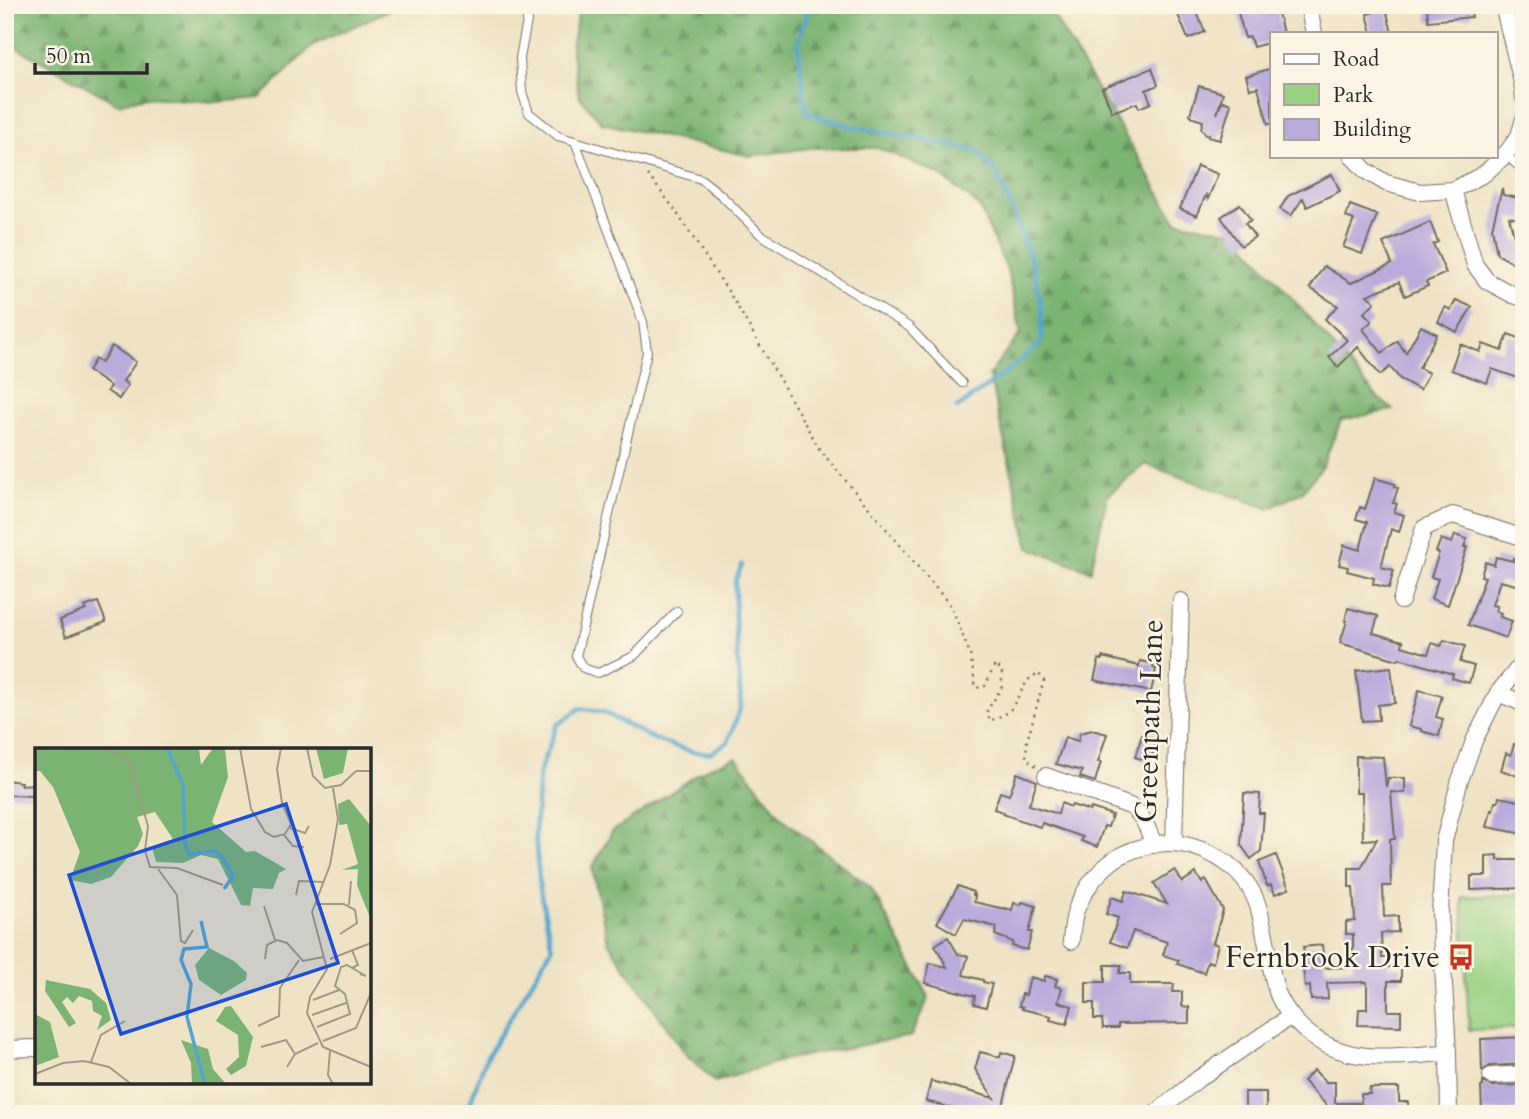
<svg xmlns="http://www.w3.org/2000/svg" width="1529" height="1119" font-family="Cardo,serif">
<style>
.green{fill:#9ad284;stroke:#627e58;stroke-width:2}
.forest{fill:url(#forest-firs);stroke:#53704e;stroke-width:2}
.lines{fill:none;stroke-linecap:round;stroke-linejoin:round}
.stream{stroke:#52a6ce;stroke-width:4.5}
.building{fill:#b9abdb}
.lane-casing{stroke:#706b61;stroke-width:10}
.street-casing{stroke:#706b61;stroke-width:18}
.path{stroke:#706b61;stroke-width:2.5;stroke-dasharray:2 5;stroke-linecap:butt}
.lane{stroke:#fff;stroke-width:8}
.street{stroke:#fff;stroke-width:16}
.labels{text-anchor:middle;stroke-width:5;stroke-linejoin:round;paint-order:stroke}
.street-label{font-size:30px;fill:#2b2b2b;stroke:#fcf5e5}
.poi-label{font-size:30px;fill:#2b2b2b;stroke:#fcf5e5;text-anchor:end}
.inset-river{fill:none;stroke:#52a6ce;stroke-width:3.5}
.inset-road{fill:none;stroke:#a19987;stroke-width:2}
.view{fill:#1d4ed8;fill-opacity:0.15;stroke:#1d4ed8;stroke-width:3.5}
.inset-edge{fill:none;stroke:#2b2b2b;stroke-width:3.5}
</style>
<defs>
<pattern id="forest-firs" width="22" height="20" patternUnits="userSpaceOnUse" patternTransform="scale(1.75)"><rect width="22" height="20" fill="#7bb472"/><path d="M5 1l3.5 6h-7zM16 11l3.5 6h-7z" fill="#65935e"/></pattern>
</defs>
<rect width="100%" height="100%" fill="#fcf5e5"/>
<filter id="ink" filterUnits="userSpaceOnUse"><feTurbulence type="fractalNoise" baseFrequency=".0143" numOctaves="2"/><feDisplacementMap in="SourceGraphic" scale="14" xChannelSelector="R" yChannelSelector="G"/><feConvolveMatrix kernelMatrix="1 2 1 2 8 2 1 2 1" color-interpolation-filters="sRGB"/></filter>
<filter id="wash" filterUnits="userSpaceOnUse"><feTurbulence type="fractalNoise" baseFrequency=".00686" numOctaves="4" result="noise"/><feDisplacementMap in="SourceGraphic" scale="28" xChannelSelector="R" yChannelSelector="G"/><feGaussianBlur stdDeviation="1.57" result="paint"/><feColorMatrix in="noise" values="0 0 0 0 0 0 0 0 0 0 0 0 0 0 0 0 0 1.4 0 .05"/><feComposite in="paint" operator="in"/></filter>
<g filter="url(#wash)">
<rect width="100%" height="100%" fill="#efe3c5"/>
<path class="green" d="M1524,894v134l-55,2 -7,-133z"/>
<g class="forest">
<path d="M14,5h386l-87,40 -53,53 -43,4 -72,-5 -27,7 -113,-63v-24z"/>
<path d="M580,5h467l129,216 59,11 142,165 16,13 -52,10 -19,47 -20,25 -33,17 -124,-45 -38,32 -16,75 -62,-23 -40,-173 32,-42 -14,-63 -28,-64 -40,-32 -60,-26h-70l-59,8 -148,-33 -23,-27 -8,-49z"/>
<path d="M736,757l46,61 89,70 58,109 -18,39 -124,23 -72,23 -30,-29 -77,-111 -16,-74 20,-36 95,-64z"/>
</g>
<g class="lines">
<g class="stream">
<path d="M810,5l-12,38 8,70 44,13 126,24 19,21 17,38 22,60 8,41 -1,33 -34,29 -50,36"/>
<path d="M466,1114l20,-56 66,-110 -12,-58 -5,-56 4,-61 18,-48 23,-17 23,4 53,28 37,12 17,1 18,-11 13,-36 -6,-87v-37l7,-17"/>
</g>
</g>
<g id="blocks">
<g class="building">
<path d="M1174,5h20l11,27 -17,7z"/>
<path d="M1236,5h40l7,28h-11v9l-19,5 -3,-10 -5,1z"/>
<path d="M1427,5h43l2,12 -44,4z"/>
<path d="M1386,9l6,24h-20l-5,-19z"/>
<path d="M1152,68l6,17 -12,5 5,13 -12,5 -2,-5 -25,9 -10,-24z"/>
<path d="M1272,68v56h-4l-10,-37 -8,2 -4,-13z"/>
<path d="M1199,86l24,7 -6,21 5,-13 9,3 -11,36 -12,-3 1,-3 -3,1 -5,-7 2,-7 -10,-3 -3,-4z"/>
<path d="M1197,166l21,8 -10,25 -2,-4 -9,21 -17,-7z"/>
<path d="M1332,174l8,17 -33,16 -4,-9 -12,18 -11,-7 8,-13z"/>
<path d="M1502,188l1,7 21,4v21l-15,-3 6,23 9,4v25l-27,-15 -5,-26z"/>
<path d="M1240,204l11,16 -6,3 10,14 -14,9 -20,-29z"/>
<path d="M1350,205l27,10 -15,39 -19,-7 11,-27 -8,-3z"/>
<path d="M1430,222l8,20 -5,2 13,29 -20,9 2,4 -23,10 -6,-14 -32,13 8,7 -11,11 8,8 -9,8 19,24 15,-12 9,12 15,-27 16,8 -18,34 10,5 -9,17 -20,-11 -10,-12 -10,8 -22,-28 -20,20 -9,-10 18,-17 -22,-21 13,-13 -28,-18 14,-22 27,17 41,-19 -9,-21z"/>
<path d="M1456,300l16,7 -15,25 -19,-10 7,-15 6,3z"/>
<path d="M1508,334l16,6v40l-32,-11 -5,14 -36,-13 9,-26 20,8 3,-8 19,7z"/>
<path d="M112,346l24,16 -13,19 5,4 -9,14 -12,-8 3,-5 -22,-15 7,-12 6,4z"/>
<path d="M1375,478l20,6 -1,3 4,1 -5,15 4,1 -3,8 10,3 -5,17 -8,-3 -10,38 13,3 -5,18 -16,-4 1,-6 -27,-7 1,-4 -9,-2 5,-20 16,5 7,-28 -11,-3 4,-12 5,2z"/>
<path d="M1455,535l12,4 -3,8h3l-19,58 -17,-6 7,-20 -7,-2 8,-24 -3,-1 5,-13 11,4z"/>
<path d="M1496,557l17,4v-3l11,3v26l-24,-6 -8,24 5,1 -2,5 6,2 -1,4 12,4 -6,17 -38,-13 17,-48 -4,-1 4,-14 9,3z"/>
<path d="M98,602l8,20 -40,15 -6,-17 26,-10 -2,-3z"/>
<path d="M1348,608l30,8 -5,17 30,8 -1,5 26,8 4,-11 9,3 3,-6 21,6 -5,16 14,4 -5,17 -17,-5 1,-4 -54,-16 -1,2 -58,-17 7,-22h-2z"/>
<path d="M1102,657l37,9 1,-5 14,3 -1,4 3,1 -5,23 -57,-12 5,-21 3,1z"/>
<path d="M1391,667l4,36 -17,2 1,15 -17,1 -6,-50z"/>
<path d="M1419,690l23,6 -6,21 7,2 -4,17 -18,-5v-2l-12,-3z"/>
<path d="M1092,730l15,4 -9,28h3l-6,20 -15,-5 2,-6 -26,-7 9,-27 13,4 2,-8z"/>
<path d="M1142,735l15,5 -7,22 -15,-5z"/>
<path d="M1514,744l10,3v31l-23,-8 5,-17 5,2z"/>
<path d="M1356,756l27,1 3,30 2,-9h17v15l-14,-1 4,47h-5l1,47h-8l1,31 14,-1v16l-17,1 1,25h6v9h13v14h-13v30h13v15l-43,-1 1,-16h8v-27l-40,1 1,16 -17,1 -1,-14 -5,1 -3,-27h3l-2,-13 19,-2 3,23 28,-1v-33h-7v-12l9,-1 -2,-34h-4v-19h12l16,-29 -14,1 -1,-47h-6z"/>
<path d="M1017,773l20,8 -8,24 29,9 3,-11 10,4 1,-2 18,6 1,-3 21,7 -4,12 -4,-1 -7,21 -16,-6 2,-4 -41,-14 -2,4 -37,-13 1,-2 -10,-3 6,-17 9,3z"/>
<path d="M5,780l16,2 -1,3 17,-1v12l-32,-1z"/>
<path d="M1244,793l16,1 -1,19h5l-3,38 -10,8 -10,-14z"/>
<path d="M1499,797l25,5v32l-37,-7 4,-17 2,1 2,-9h3z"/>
<path d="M1276,855l13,34 -14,5 -4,-9 -4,1 -8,-24z"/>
<path d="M1498,855v5h22v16l4,-1v13l-53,2v-14h15v-20z"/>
<path d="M1175,870l7,12 14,-9 6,10 4,-3 17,30 -10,33 5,2 -5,18 -5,-2 -4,12 -27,-9 2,-4 -16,-5 4,-13 -34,-11 -6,17 -17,-6 8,-24 -12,-4 6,-17 11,4 3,-10 41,13 -13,-21z"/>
<path d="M958,886l15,6v3h2l-1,7 31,7v-1l7,2 2,-7 7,2 1,-3 14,4 -7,26h3l-5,18 -15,-4 1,-4 -18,-7 2,-8 -33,-8 -8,15 -19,-11z"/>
<path d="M948,937l10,17 10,2 -5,19 20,5v2l9,2 -6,23 -12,-3 1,-8 -50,-13 5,-20 17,4 -12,-22z"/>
<path d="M1105,965h17l-3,8h11v11h44l-1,8h9v14l7,1v16l-71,1v4h-15l-1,-9h-8v-16h-8v-21h19z"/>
<path d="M1045,976l12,3 -2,7 7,2 -4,14 14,4 -5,18 -17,-4 1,-4 -29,-7 1,-2 -4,-1 3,-12 4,1 4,-18 14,4z"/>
<path d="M1524,1037v27l-34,2 -8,5 -1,-32z"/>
<path d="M980,1052l20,5 1,-5 14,4 -14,58h-28l-47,-13 5,-20 63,17 -19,-29z"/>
<path d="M1314,1070l12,12h9v21h26v-9h9v-6h29v14h9v12h-73l-32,-33z"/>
<path d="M1483,1082l9,4 32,-1v25l-42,2 -1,-25 2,-1z"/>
<path d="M1245,1092h21v22h-17v-3l-4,-1z"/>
</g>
</g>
</g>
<g filter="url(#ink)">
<use href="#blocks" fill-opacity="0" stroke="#706b61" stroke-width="2"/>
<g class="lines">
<g class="lane-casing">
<g id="lane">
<path d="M530,5l-10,53 2,34 7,21 29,23 143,43 20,16 39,39 149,93 53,56"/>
<path d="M575,141l68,181 4,30 -71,304 7,12 15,5 36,-17 43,-45"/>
<path d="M1505,155l19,15"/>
</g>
</g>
<g class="street-casing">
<g id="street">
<path d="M1308,5l6,28"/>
<path d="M1503,5l19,77 2,16"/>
<path d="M1352,156l14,15 20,12 34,9 33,-2 31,-16 21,-19 14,-19 5,-17"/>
<path d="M1453,190l22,75 12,16 26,14 11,3"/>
<path d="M1401,601l23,-73 29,-13 71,23"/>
<path d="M1498,693l26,11"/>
<path d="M1046,776l84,30c14,9 18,24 24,39"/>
<path d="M1174,843l7,-242"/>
<path d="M1071,941c1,-10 2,-22 5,-31 7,-18 19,-35 34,-47 16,-14 50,-23 71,-19 33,6 64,26 76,59 6,18 9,39 13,58 2,12 4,25 9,36 8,16 20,30 34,40 41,29 89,18 135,16"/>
<path d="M5,1049l32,-1"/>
<path d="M1491,1076l33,-2"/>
<path d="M1155,1114l43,-35 93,-63"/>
<path d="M1449,1114l-1,-61 -8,-139 4,-73 15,-58 15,-42 24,-48 26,-32"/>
</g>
</g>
<path class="path" d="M648,175l25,32 62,95 85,148 131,156 19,48 6,34 9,-2 10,-21 7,5v17l-15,24 3,10 19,-9 19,-32 10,-7 6,7 -17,61 -1,17 10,8"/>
<use href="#lane" class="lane"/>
<use href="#street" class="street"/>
</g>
</g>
<defs>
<g id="bus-bare" transform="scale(2.1)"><path d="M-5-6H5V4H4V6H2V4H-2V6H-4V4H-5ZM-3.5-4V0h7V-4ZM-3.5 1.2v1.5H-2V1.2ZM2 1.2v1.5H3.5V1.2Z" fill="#c8321e" stroke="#fcf5e5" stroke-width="2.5" paint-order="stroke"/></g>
</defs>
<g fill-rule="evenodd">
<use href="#bus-bare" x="1461" y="957"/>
</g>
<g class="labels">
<g class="street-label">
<text transform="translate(1149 721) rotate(-88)" y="10">Greenpath Lane</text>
</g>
<g class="poi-label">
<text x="1440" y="967">Fernbrook Drive</text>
</g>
</g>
<g transform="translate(35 748)">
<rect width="336" height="336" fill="#efe3c5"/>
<path d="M0,0h164l2,17 12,-17h12l3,29 -16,45 34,30 9,-1 31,18 -7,4 -6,16 -20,-1 -3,18 -9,-1 -23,-46 -17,-4 -18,8 -27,-1 -4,-15 21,-8 -18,-27 -18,5 6,17 -5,12 -27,31 -20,7 -21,-4 10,-28 -27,-65 -13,-16h-5zM313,0l-5,25 -19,6 -8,-31zM314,51l22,27v94l-14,-35 1,-16 -16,1 16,-6 -11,-40 -8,1 -1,-21zM174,200l25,13 13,12 -1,7 -25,15 -22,-15 -4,-15zM11,232l44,9 16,14 5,17 -14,10 5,-14 -9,-5 -1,-10 -13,-5 -6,7 -6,-6 -5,5 14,21 -7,4 -24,-36zM196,258l22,31 -7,29 -15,9 -5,-6 13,-12 -1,-22 -22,-14 9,-14zM0,266l15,8 9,35 -24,9zM146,292l27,9 5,20 13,15h-34l-1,-21z" fill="#7bb472"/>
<path class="inset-river" d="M132,0l16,37 2,59 4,10 26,-3 8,7 10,18 -9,13M166,173l6,26 -23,2 -3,11 10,24 -4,33 18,67"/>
<path class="inset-road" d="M67,0l23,9 6,10 17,59 -3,25 5,16 27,1 46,17M205,0l11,61 14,23 9,5 11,-3 6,-10 -9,-21 -5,-34 4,-21M272,0l6,28 12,12 16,-3 15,-14h15M298,40l5,31 -8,46 -18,47 15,57 -17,28 -3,16 16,34 48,20M255,80l15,5 4,-7M249,87l9,11 11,1M123,121l19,26 4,46 4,2 8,-13M261,147l3,-14 25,1M279,156h30l11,6 2,13 -17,11M314,157l2,-24M229,158l11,34M230,211l2,-14 10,-5 10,3 16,18 20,-4M295,211l41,-16M317,220l6,-3 -6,-15M278,252l26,-10M277,267l34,-12M223,278l21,-10 1,-28 19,-28M282,279l33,-13 -5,-20 -10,-8 6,-19 6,-2 19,11 -6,-2M288,293l33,-13 15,-35M226,299l25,-7 9,14M295,303l-2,24 5,9M56,314l10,-27 24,-14M252,319l8,-13 23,-11M0,326l28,-11 21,-2 25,6 22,17"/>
<path class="view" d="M251,56l52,159 -217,71 -52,-159z"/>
<rect width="336" height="336" class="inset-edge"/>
</g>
<rect width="1529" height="1119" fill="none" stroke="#fcf5e5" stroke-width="28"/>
<rect x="1270" y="32" width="228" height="126" fill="#fcf5e5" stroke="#a8a49b" stroke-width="2"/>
<rect x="1284" y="54" width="35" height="10" fill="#ffffff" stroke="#a8a49b" stroke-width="2"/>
<text x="1333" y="66" font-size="21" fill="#2b2b2b">Road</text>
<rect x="1284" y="84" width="35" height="21" fill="#9ad284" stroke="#a8a49b" stroke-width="2"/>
<text x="1333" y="102" font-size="21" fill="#2b2b2b">Park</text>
<rect x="1284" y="119" width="35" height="21" fill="#b9abdb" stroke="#a8a49b" stroke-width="2"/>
<text x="1333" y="136" font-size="21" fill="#2b2b2b">Building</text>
<path d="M35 63v10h112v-10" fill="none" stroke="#2b2b2b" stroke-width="3.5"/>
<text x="46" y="63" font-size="21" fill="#2b2b2b" stroke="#fcf5e5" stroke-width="5" paint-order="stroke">50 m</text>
</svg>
